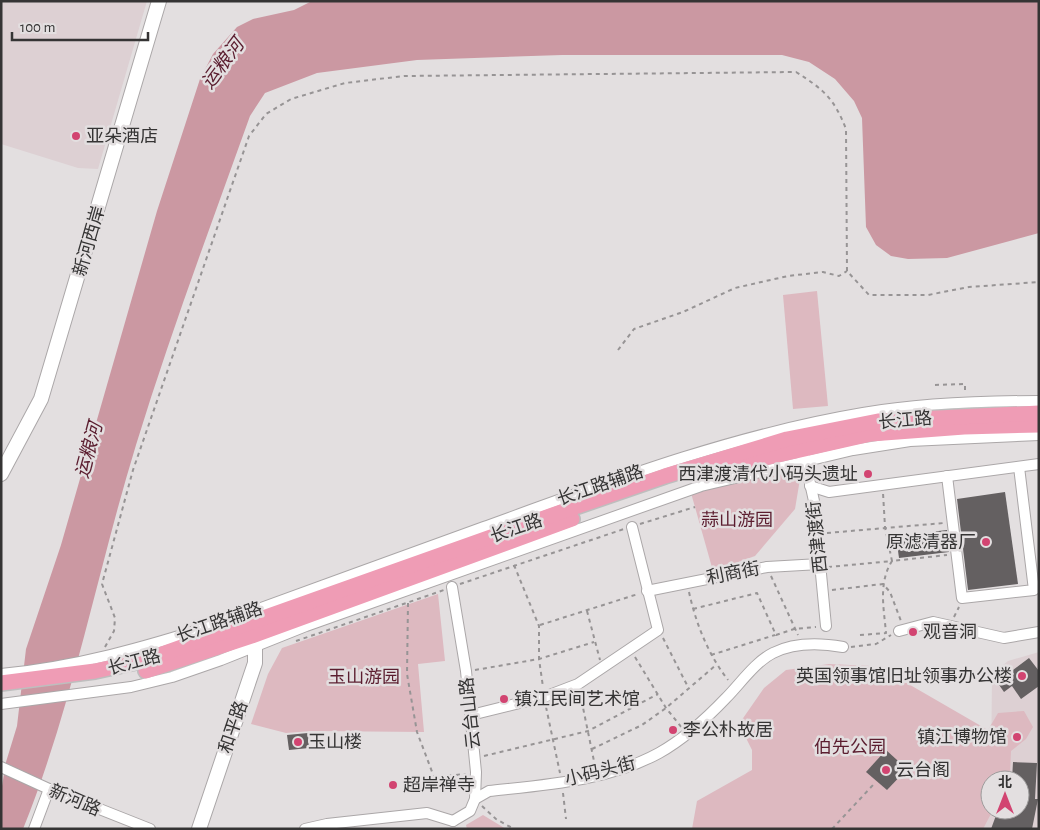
<svg xmlns="http://www.w3.org/2000/svg" width="1040" height="830" font-family="'Alegreya Sans','Noto Sans SC',sans-serif">
<style>
.built{fill:#ddd0d3}
.green{fill:#ddb9c0}
.water{fill:#cb98a2}
.building{fill:#646061}
.lines{fill:none;stroke-linecap:round;stroke-linejoin:round}
.street-casing{stroke:#aba7a8;stroke-width:12}
.secondary-casing{stroke:#aba7a8;stroke-width:16}
.primary-casing{stroke:#bebebe;stroke-width:18}
.path{stroke:#979495;stroke-width:2;stroke-dasharray:4 4;stroke-linecap:butt}
.street{stroke:#fff;stroke-width:10}
.secondary{stroke:#fff;stroke-width:14}
.primary{stroke:#ef9cb5;stroke-width:15}
.poi-dot{fill:#d24471;stroke:#e3dfe0;stroke-width:2}
.labels{text-anchor:middle;stroke-width:5;stroke-linejoin:round;paint-order:stroke}
.poi-label{font-size:18px;fill:#353434;stroke:#e3dfe0;text-anchor:start}
.street-label{font-size:18px;fill:#353434;stroke:#e3dfe0}
.park-label{font-size:18px;fill:#5b1d2f;stroke:#e3dfe0}
.water-label{font-size:19px;font-style:italic;fill:#5a1c2e;stroke:#e3dfe0}
</style>
<rect width="100%" height="100%" fill="#e3dfe0"/>
<g class="built">
<path d="M1,1h146l-49,168 -20,-1 -77,-24z"/>
<path d="M1039,652v177h-59l10,-19h30v-30h-29l1,-106 16,-13z"/>
</g>
<g class="green">
<path d="M817,291l11,115 -35,3 -10,-114z"/>
<path d="M802,467l-7,42 -40,47 -42,15 -22,-78z"/>
<path d="M438,594l7,67 -27,3 6,68 -113,-1 -25,2 -35,-9 17,-50 14,-26z"/>
<path d="M829,664l43,2 33,16 83,48 10,-17 26,-2 9,16 -7,12 -15,12 -1,23 -3,6h-17v30h3l-10,19h-291l5,-28 55,-31v-20l-13,-26 25,-36 22,-18z"/>
<path d="M483,815l23,14h-39l-1,-4z"/>
</g>
<path class="water" d="M312,1h727v232l-92,25 -39,1 -17,-3 -15,-11 -10,-18 -4,-109 -8,-17 -19,-22 -26,-17 -27,-7h-220l-145,5 -100,13 -52,20 -15,23c-39,109 -80,218 -114,329 -39,127 -63,260 -113,384h-22v-37l5,-30 11,-36 9,-77 35,-104 96,-334 43,-132 13,-25 24,-27 16,-8 41,-9z"/>
<g class="building">
<path d="M1005,492l13,92 -50,6 -11,-91z"/>
<path d="M947,530l2,22 -50,6 -3,-22z"/>
<path d="M1029,658l10,13v15l-18,13 -9,-13 -8,6 -7,-10z"/>
<path d="M308,733l1,15 -20,2 -2,-15z"/>
<path d="M886,750l21,19 -20,21 -21,-18z"/>
<path d="M1013,762l24,1 -2,36h3l-6,30h-41l7,-19h22v-30h-8z"/>
</g>
<g class="lines">
<g class="street-casing">
<g id="street">
<path d="M804,456l10,45 12,125"/>
<path d="M947,476l15,122 72,-8 -15,-123"/>
<path d="M810,486l19,6 210,-28"/>
<path d="M452,587l14,84 10,101 -1,27 -5,12 -17,10"/>
<path d="M647,591l120,-24 53,-3"/>
<path d="M899,631l34,-9 71,16 35,-6"/>
<path d="M1,674c74,-7 145,-27 216,-50 89,-33 178,-64 267,-97 124,-45 248,-92 379,-114 58,-10 117,-12 176,-12"/>
<path d="M1,704l130,-17 41,-10 49,-17 85,-34 395,-140 152,-36 57,-9 129,-6"/>
<path d="M471,715l73,-18 34,-13 80,-54 -26,-103"/>
<path d="M1,767l48,22 101,40"/>
<path d="M475,799l14,-8c56,-6 119,-10 170,-38 25,-14 47,-34 67,-55 14,-14 29,-36 47,-45 22,-11 47,-10 70,-6"/>
<path d="M34,829l15,-40"/>
<path d="M305,829l22,-5 100,-11 26,8"/>
</g>
</g>
<g class="secondary-casing">
<g id="secondary">
<path d="M1,474l40,-75 118,-398"/>
<path d="M199,829l56,-166v-16l-6,-22"/>
</g>
</g>
<g class="primary-casing">
<g id="primary">
<path d="M733,465l138,-31 93,-7 75,-2"/>
<path d="M146,671l106,-35 320,-117"/>
<path d="M1,683l94,-12 50,-11 430,-153 90,-31 122,-37 91,-18 161,-8"/>
</g>
</g>
<g class="path">
<path d="M618,350l16,-21 49,-17 52,-24 53,-12 35,-4 16,4 8,-5"/>
<path d="M935,385l30,-1v10"/>
<path d="M640,524l55,-17"/>
<path d="M827,533l117,-10"/>
<path d="M514,565l25,61v33l4,28"/>
<path d="M828,567l64,-6 -7,-34 -2,-34"/>
<path d="M771,576l27,59"/>
<path d="M460,584l164,-55"/>
<path d="M832,590l51,-6 7,8 11,29"/>
<path d="M689,592c7,32 19,62 39,88"/>
<path d="M408,603l-1,71 10,58 17,45 32,-3"/>
<path d="M693,609l64,-16 19,42 18,-6 22,-2"/>
<path d="M587,611l13,49"/>
<path d="M954,617l5,-10"/>
<path d="M540,625l98,-31"/>
<path d="M860,635l26,-2c-2,-24 -8,-50 6,-72l55,-6"/>
<path d="M663,638l25,49"/>
<path d="M296,641l148,-51"/>
<path d="M105,647l9,-16 1,-13 -13,-34 31,-114 116,-334 17,-22 25,-15 54,-16 59,-7 392,-4c27,17 38,26 50,57l1,142 22,24h59l41,-8 70,-5"/>
<path d="M851,647l25,-3 15,-9"/>
<path d="M711,655l64,-20"/>
<path d="M635,657l31,51 16,20"/>
<path d="M475,670l64,-11 55,-17"/>
<path d="M580,693l15,73"/>
<path d="M546,707l14,66"/>
<path d="M592,749l50,-24 24,-17 50,-43"/>
<path d="M484,756l104,-25 70,-37"/>
<path d="M563,793l3,26"/>
<path d="M482,806l14,13 18,10"/>
<path d="M832,829l41,-44"/>
</g>
<use href="#street" class="street"/>
<use href="#secondary" class="secondary"/>
<use href="#primary" class="primary"/>
</g>
<g class="poi-dot">
<circle cx="76" cy="136" r="5"/>
<circle cx="868" cy="474" r="5"/>
<circle cx="986" cy="542" r="5"/>
<circle cx="913" cy="632" r="5"/>
<circle cx="1022" cy="676" r="5"/>
<circle cx="504" cy="699" r="5"/>
<circle cx="673" cy="730" r="5"/>
<circle cx="1017" cy="737" r="5"/>
<circle cx="298" cy="742" r="5"/>
<circle cx="886" cy="770" r="5"/>
<circle cx="393" cy="785" r="5"/>
</g>
<g class="labels">
<g class="poi-label">
<text x="86" y="142">亚朵酒店</text>
<text x="858" y="480" text-anchor="end">西津渡清代小码头遗址</text>
<text x="976" y="548" text-anchor="end">原滤清器厂</text>
<text x="923" y="638">观音洞</text>
<text x="1012" y="682" text-anchor="end">英国领事馆旧址领事办公楼</text>
<text x="514" y="705">镇江民间艺术馆</text>
<text x="683" y="736">李公朴故居</text>
<text x="1007" y="743" text-anchor="end">镇江博物馆</text>
<text x="308" y="748">玉山楼</text>
<text x="896" y="776">云台阁</text>
<text x="403" y="791">超岸禅寺</text>
</g>
<g class="street-label">
<text transform="translate(89 241) rotate(-74)" y="6">新河西岸</text>
<text transform="translate(905 420) rotate(-5)" y="6">长江路</text>
<text transform="translate(600 485) rotate(-19)" y="6">长江路辅路</text>
<text transform="translate(516 528) rotate(-19)" y="6">长江路</text>
<text transform="translate(817 537) rotate(-96)" y="6">西津渡街</text>
<text transform="translate(733 573) rotate(-11)" y="6">利商街</text>
<text transform="translate(219 622) rotate(-19)" y="6">长江路辅路</text>
<text transform="translate(134 662) rotate(-15)" y="6">长江路</text>
<text transform="translate(470 713) rotate(-96)" y="6">云台山路</text>
<text transform="translate(233 727) rotate(-71)" y="6">和平路</text>
<text transform="translate(600 771) rotate(-14)" y="6">小码头街</text>
<text transform="translate(75 800) rotate(23)" y="6">新河路</text>
</g>
<g class="park-label">
<text x="737" y="526">蒜山游园</text>
<text x="364" y="683">玉山游园</text>
<text x="850" y="753">伯先公园</text>
</g>
<g class="water-label">
<text transform="translate(222 63) rotate(-53)" y="7">运粮河</text>
<text transform="translate(88 450) rotate(-75)" y="7">运粮河</text>
</g>
</g>
<rect width="1040" height="830" fill="none" stroke="#353434" stroke-width="5"/>
<g transform="translate(1005 795)"><circle r="24" fill="#e3dfe0" stroke="#9d9b9b"/>
<path d="M0-4L9 19L0 12L-9 19Z" fill="#d24471"/>
<text y="-8" font-size="14" font-weight="bold" text-anchor="middle" fill="#353434">北</text>
</g>
<path d="M12 32v8h136v-8" fill="none" stroke="#353434" stroke-width="2.5"/>
<text x="20" y="32" font-size="15" fill="#353434" stroke="#e3dfe0" stroke-width="4" paint-order="stroke">100 m</text>
</svg>
